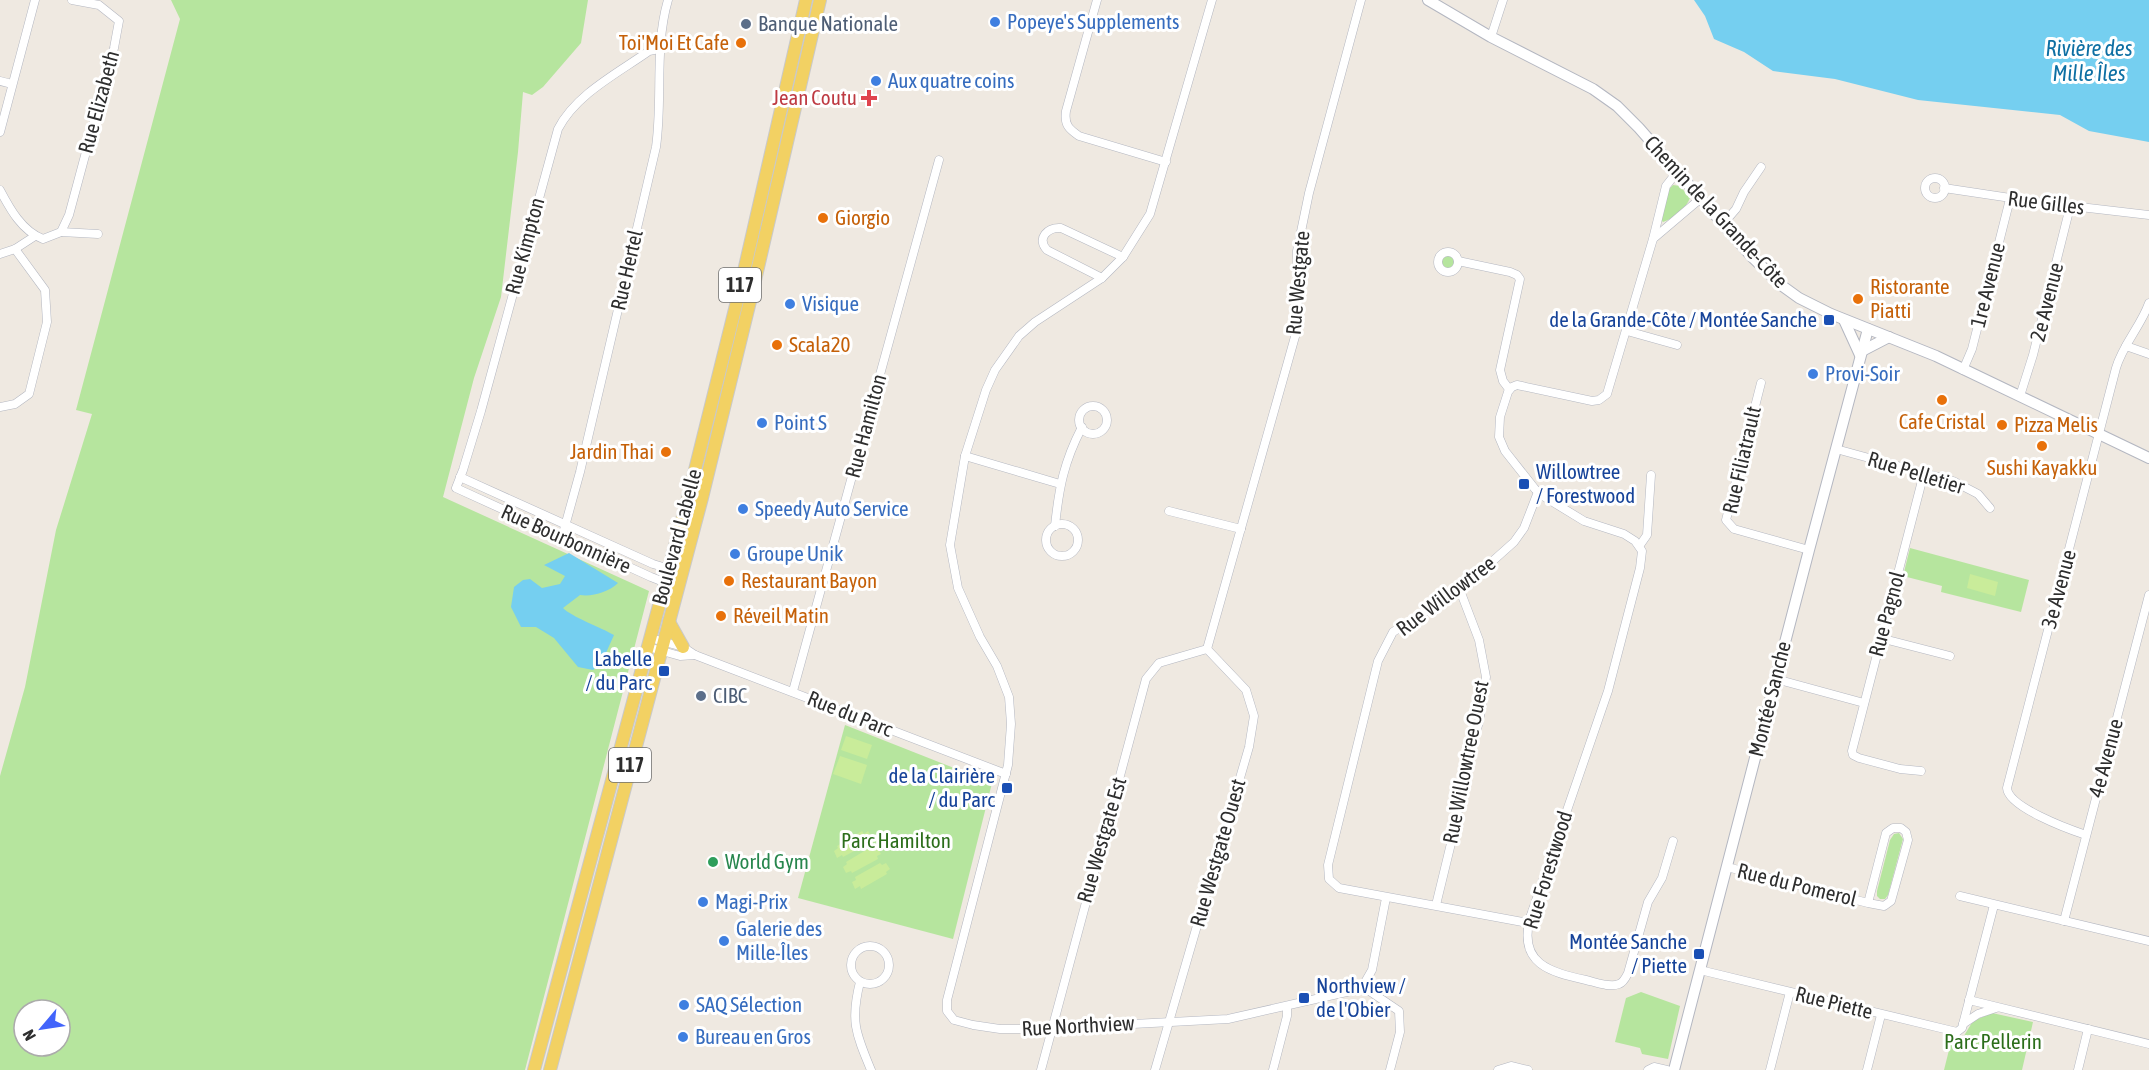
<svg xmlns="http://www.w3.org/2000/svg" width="2149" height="1070" font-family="'Asap Condensed',sans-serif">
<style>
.green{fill:#b6e59e;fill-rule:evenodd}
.pitch{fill:#c9ec9a}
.water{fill:#75cff0}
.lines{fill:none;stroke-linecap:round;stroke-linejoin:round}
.street-casing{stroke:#b4b7c1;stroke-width:9}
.secondary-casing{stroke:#b4b7c1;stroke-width:12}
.primary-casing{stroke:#c9c9c9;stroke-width:14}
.street{stroke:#fff;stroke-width:8}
.secondary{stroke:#fff;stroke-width:10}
.primary{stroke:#f2d163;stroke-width:12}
.shop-dot{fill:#3f7fe0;stroke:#fff;stroke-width:2}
.service-dot{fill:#5c6f8a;stroke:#fff;stroke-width:2}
.food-dot{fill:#e8710a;stroke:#fff;stroke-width:2}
.health-dot{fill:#e0444e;stroke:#fff;stroke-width:2}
.transit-dot{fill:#1a4fb4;stroke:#fff;stroke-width:2}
.leisure-dot{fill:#2e9e5b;stroke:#fff;stroke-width:2}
.labels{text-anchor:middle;stroke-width:6;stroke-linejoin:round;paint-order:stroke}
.shield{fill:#fff;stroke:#6d6d6d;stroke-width:1.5}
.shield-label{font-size:20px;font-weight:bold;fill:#2e2e2e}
.shop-label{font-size:21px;fill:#366cbe;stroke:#fff;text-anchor:start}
.service-label{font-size:21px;fill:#4e5e75;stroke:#fff;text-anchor:start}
.food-label{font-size:21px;fill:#c56008;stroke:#fff;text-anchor:start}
.health-label{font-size:21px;fill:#be3a42;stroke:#fff;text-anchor:end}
.street-label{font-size:21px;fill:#2e2e2e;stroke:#fff}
.transit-label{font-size:21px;fill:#164399;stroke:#fff;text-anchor:end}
.park-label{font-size:21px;fill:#2c6e1b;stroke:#fff}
.leisure-label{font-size:21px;fill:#27864d;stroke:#fff;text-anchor:start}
.water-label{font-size:22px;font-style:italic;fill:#0d6fa3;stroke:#fff}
</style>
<rect width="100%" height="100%" fill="#efe9e1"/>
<g class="green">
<path d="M171,0h417l-7,43 -38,44 -11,8 -9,-3 -5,60 -17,145 -27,81 -31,119 206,94 -124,479h-525v-294l25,-89 31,-157 36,-116 -16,-4 104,-391zM24,1010h36v36h-36z"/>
<path d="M1673,185l7,1 10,12c-4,10 -15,20 -27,24l-2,-2 7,-30z"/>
<circle cx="1448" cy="262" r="7"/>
<path d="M1910,548l119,32 -8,32 -80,-20 1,-6 -39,-10z"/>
<path d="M845,725l147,58 -39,156 -155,-41z"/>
<path d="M1899,833l4,6 -15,56 -3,4h-5l-3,-3v-5l13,-51 4,-6z"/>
<path d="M1641,992l39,14 -12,53 -26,-5 -2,-6 -25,-6 11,-44z"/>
<path d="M1992,1013l41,9 -11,48h-78l8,-32 10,1 11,-18z"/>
</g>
<g class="pitch">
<path d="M1970,574l28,8 -3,14 -28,-8z"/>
<path d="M846,736l26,9 -5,14 -26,-9z"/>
<path d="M840,756l27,9 -6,19 -28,-10z"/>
<path d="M862,831l2,3 4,-3 4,7 -4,3 1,2 -26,14 -1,-2 -5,3 -3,-7 4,-3 -1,-2z"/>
<path d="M871,847l2,3 4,-3 4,7 -4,2 1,3 -26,14 -1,-2 -5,2 -3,-6 4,-3 -1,-2z"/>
<path d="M880,863l2,2 4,-2 4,6 -4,3 1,2 -26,15 -1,-3 -5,3 -3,-7 4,-2 -1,-3z"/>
</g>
<g class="water">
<path d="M1694,0h455v142l-60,-11 -29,-16 -142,-15 -83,-21 -62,-8 -29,-19 -30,-13 -9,-23z"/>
<path d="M569,553l49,30c-9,9 -26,14 -38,12l-17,13c7,8 39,20 51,27l-13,29 -8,6 -15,-3 -24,-29 -18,-11h-15l-10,-20 3,-20 9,-7 7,-1 12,9 18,-4 5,-8 -21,-11z"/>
</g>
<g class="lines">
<g class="street-casing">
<g id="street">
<path d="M1097,0l-31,111c-2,14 3,18 13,25l87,26"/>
<path d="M1212,0l-62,214 -27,43 -21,21 -67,44 -16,14 -24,34 -9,20 -21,66 -15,89 8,43 22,49 17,29 12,31 2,27 -3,41 -61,235v11l7,9 19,5 27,4h38l190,-10 123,-28 13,-7 8,-14 14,-72"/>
<path d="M1491,37l12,-37"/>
<path d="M659,49l-10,2c-31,22 -73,43 -91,78l-77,282 -18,59 -7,18 195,89 18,7"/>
<path d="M0,81l12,3"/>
<path d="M0,132l35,-132"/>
<circle cx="1935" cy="188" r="10"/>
<path d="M1944,188l93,14 112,13"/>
<path d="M0,190c10,19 22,41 43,49l18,-7 8,-17 45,-167 5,-27 -20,-16 -27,-5"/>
<path d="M1723,224l13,-15 8,-17 17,-25"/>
<path d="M61,232l37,2"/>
<path d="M1654,238l46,-39"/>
<circle cx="1448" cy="262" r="10"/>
<path d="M0,254l15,-5 20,-13"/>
<path d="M1458,261l52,11 7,3 3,4 -20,91 3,11 6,8"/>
<path d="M1102,278l-55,-28c-11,-12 1,-23 14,-22l62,29"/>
<path d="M1627,331l50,14"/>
<path d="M2126,346l23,8"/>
<path d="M1963,370l9,-21 38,-150"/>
<path d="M1761,383l-35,137 8,9 75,21"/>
<path d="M2020,396l13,-41 37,-148"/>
<circle cx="1093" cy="420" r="14"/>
<path d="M0,407l15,-3 14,-10 18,-72 -2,-32 -30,-41"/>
<path d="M1836,449l117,32 25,13 12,14"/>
<path d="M965,456l95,28"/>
<path d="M460,477l193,87 20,6"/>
<path d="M1169,511l72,18"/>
<circle cx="1062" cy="540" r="16"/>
<path d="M1055,526c4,-39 9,-64 27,-99"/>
<path d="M562,537l18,-65 76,-325c7,-49 -2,-99 12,-147"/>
<path d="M1640,545l7,-10 4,-60"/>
<path d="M650,638l33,9 12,8 311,119"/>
<path d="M1880,638l70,18"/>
<path d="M648,647l32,9 15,-1"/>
<path d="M1207,649l91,-323 -1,-75 12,-58 52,-193"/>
<path d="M1776,679l88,24"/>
<path d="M793,691l146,-531"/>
<path d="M1921,771l-21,-2 -41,-11 -6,-3 -1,-4 72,-278"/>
<path d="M2086,835c-18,-6 -78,-28 -79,-47l109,-420c7,-24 25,-42 33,-65"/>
<path d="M1673,841l-11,37 -14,24 -20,71c-2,4 -4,9 -9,11 -9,4 -24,-2 -33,-4 -36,-8 -68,-16 -56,-62l78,-227 32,-123 2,-17 -7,-10 -11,-7 -40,-13 -41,-25 -8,-7 -30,-38 -6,-14 1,-20 8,-25 4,-5 5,-2 75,16 7,-1 8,-6 46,-155 13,-53 11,-14"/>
<path d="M1727,867l141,36 16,3 7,-5 17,-61 -2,-8 -5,-4h-8l-7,5 -18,70"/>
<path d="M1960,896l189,45"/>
<path d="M1436,905l19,-78 12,-65 12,-40 7,-45 -7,-37 -21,-55"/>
<path d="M2064,921l85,-326"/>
<path d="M1528,923l-189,-35 -10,-9 -1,-14 50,-204 15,-29 30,-19 35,-28 28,-18 28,-25 10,-14 14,-36"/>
<circle cx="870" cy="965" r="19"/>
<path d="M1700,970l257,62 5,-4 32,-123"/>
<path d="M860,982c-10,39 -4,52 11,88"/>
<path d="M1362,986l37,25 1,21 -10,38"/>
<path d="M1969,1000l180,44"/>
<path d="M1963,1024l15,-10 18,-6"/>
<path d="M1041,1070l105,-391 13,-16 48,-14"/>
<path d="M1155,1070l94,-323 5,-31 -8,-26 -39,-41"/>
<path d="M1273,1070l14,-54v-9"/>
<path d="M1498,1070l13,-4 17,4"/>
<path d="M1648,1070l6,-3 13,3"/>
<path d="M1770,1070l20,-78"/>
<path d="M1867,1070l14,-55"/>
<path d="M2078,1070l10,-41"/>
</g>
</g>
<g class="secondary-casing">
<g id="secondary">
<path d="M1428,0l63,37 102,52 24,17 22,22 113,129 29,28 18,13 32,16 105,42 213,102"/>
<path d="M1844,320l16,35"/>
<path d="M1862,351l27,-14"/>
<path d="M1674,1070l135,-520 59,-221"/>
</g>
</g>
<g class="primary-casing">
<g id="primary">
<path d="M669,622l14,25"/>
<path d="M534,1070l155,-576 50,-201 67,-293"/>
<path d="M550,1070l152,-572 51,-209 67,-289"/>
</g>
</g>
<use href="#street" class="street"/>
<use href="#secondary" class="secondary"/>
<use href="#primary" class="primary"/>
</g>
<g class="shop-dot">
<circle cx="995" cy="22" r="6"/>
<circle cx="876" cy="81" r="6"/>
<circle cx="790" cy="304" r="6"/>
<circle cx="1813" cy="374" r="6"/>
<circle cx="762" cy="423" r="6"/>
<circle cx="743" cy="509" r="6"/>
<circle cx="735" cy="554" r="6"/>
<circle cx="703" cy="902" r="6"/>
<circle cx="724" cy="941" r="6"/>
<circle cx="684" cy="1005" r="6"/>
<circle cx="683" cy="1037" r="6"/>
</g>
<g class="service-dot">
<circle cx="746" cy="24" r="6"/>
<circle cx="701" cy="696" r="6"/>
</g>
<g class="food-dot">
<circle cx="741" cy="43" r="6"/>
<circle cx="823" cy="218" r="6"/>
<circle cx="1858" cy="299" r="6"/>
<circle cx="777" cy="345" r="6"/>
<circle cx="1942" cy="400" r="6"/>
<circle cx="2002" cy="425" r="6"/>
<circle cx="2042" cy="446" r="6"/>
<circle cx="666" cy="452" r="6"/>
<circle cx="729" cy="581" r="6"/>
<circle cx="721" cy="616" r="6"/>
</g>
<path class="health-dot" d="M866 89h6v6h6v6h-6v6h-6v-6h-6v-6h6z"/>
<g class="transit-dot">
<rect x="1823" y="314" width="12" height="12" rx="3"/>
<rect x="1518" y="478" width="12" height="12" rx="3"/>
<rect x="658" y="665" width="12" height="12" rx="3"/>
<rect x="1001" y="782" width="12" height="12" rx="3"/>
<rect x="1693" y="948" width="12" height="12" rx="3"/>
<rect x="1298" y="992" width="12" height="12" rx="3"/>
</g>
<circle class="leisure-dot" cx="713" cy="862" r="6"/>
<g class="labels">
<g class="shield">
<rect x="719" y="268" width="42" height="34" rx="4.5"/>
<rect x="609" y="748" width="42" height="34" rx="4.5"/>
</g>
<g class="shield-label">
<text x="740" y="292">117</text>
<text x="630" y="772">117</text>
</g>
<g class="shop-label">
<text x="1007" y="29">Popeye's Supplements</text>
<text x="888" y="88">Aux quatre coins</text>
<text x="802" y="311">Visique</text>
<text x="1825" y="381">Provi-Soir</text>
<text x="774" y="430">Point S</text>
<text x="755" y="516">Speedy Auto Service</text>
<text x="747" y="561">Groupe Unik</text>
<text x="715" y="909">Magi-Prix</text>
<text x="736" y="936">Galerie des<tspan x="736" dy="24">Mille-Îles</tspan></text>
<text x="696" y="1012">SAQ Sélection</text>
<text x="695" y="1044">Bureau en Gros</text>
</g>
<g class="service-label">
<text x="758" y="31">Banque Nationale</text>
<text x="713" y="703">CIBC</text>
</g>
<g class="food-label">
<text x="729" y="50" text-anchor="end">Toi'Moi Et Cafe</text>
<text x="835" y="225">Giorgio</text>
<text x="1870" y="294">Ristorante<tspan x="1870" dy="24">Piatti</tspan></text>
<text x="789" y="352">Scala20</text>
<text x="1942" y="429" text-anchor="middle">Cafe Cristal</text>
<text x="2014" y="432">Pizza Melis</text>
<text x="654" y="459" text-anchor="end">Jardin Thai</text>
<text x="2042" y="475" text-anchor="middle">Sushi Kayakku</text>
<text x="741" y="588">Restaurant Bayon</text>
<text x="733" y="623">Réveil Matin</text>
</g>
<g class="health-label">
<text x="857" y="105">Jean Coutu</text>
</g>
<g class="street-label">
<text transform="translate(99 102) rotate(-75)" y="7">Rue Elizabeth</text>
<text transform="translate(2046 203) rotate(7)" y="7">Rue Gilles</text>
<text transform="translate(1716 212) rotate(47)" y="7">Chemin de la Grande-Côte</text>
<text transform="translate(525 246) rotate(-75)" y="7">Rue Kimpton</text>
<text transform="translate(627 270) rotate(-77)" y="7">Rue Hertel</text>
<text transform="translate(1298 283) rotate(-85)" y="7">Rue Westgate</text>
<text transform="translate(1988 285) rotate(-76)" y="7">1re Avenue</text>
<text transform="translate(2047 302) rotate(-76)" y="7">2e Avenue</text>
<text transform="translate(866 426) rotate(-75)" y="7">Rue Hamilton</text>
<text transform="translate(1742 460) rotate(-77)" y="7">Rue Filiatrault</text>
<text transform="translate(1916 473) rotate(17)" y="7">Rue Pelletier</text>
<text transform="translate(677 537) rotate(-75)" y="7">Boulevard Labelle</text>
<text transform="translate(566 539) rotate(24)" y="7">Rue Bourbonnière</text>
<text transform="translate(2059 589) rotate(-75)" y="7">3e Avenue</text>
<text transform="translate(1446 596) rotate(-37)" y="7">Rue Willowtree</text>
<text transform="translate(1887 614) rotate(-75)" y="7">Rue Pagnol</text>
<text transform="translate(1770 699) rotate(-76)" y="7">Montée Sanche</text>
<text transform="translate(850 714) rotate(22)" y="7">Rue du Parc</text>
<text transform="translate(2106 758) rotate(-75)" y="7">4e Avenue</text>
<text transform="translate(1466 762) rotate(-79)" y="7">Rue Willowtree Ouest</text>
<text transform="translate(1102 840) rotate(-74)" y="7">Rue Westgate Est</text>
<text transform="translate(1218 853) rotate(-74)" y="7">Rue Westgate Ouest</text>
<text transform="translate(1548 870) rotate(-73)" y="7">Rue Forestwood</text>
<text transform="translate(1797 885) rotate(14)" y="7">Rue du Pomerol</text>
<text transform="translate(1834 1003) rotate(14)" y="7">Rue Piette</text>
<text transform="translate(1078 1026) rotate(-3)" y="7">Rue Northview</text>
</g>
<g class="transit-label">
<text x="1817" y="327">de la Grande-Côte / Montée Sanche</text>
<text x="1536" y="479" text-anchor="start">Willowtree<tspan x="1536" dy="24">/ Forestwood</tspan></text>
<text x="652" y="666">Labelle<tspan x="652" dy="24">/ du Parc</tspan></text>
<text x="995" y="783">de la Clairière<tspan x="995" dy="24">/ du Parc</tspan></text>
<text x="1687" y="949">Montée Sanche<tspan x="1687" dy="24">/ Piette</tspan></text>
<text x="1316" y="993" text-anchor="start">Northview /<tspan x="1316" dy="24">de l'Obier</tspan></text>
</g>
<g class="park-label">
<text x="896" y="848">Parc Hamilton</text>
<text x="1993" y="1049">Parc Pellerin</text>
</g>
<g class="leisure-label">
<text x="725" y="869">World Gym</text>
</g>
<g class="water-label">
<text x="2089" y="56">Rivière des<tspan x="2089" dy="25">Mille Îles</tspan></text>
</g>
</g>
<g transform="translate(42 1028) rotate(241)"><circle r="28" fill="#ffffff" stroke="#ababab" stroke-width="1.5"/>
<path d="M0-4.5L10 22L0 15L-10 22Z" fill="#4264fb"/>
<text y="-9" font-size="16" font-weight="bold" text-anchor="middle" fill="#2e2e2e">N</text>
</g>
</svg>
